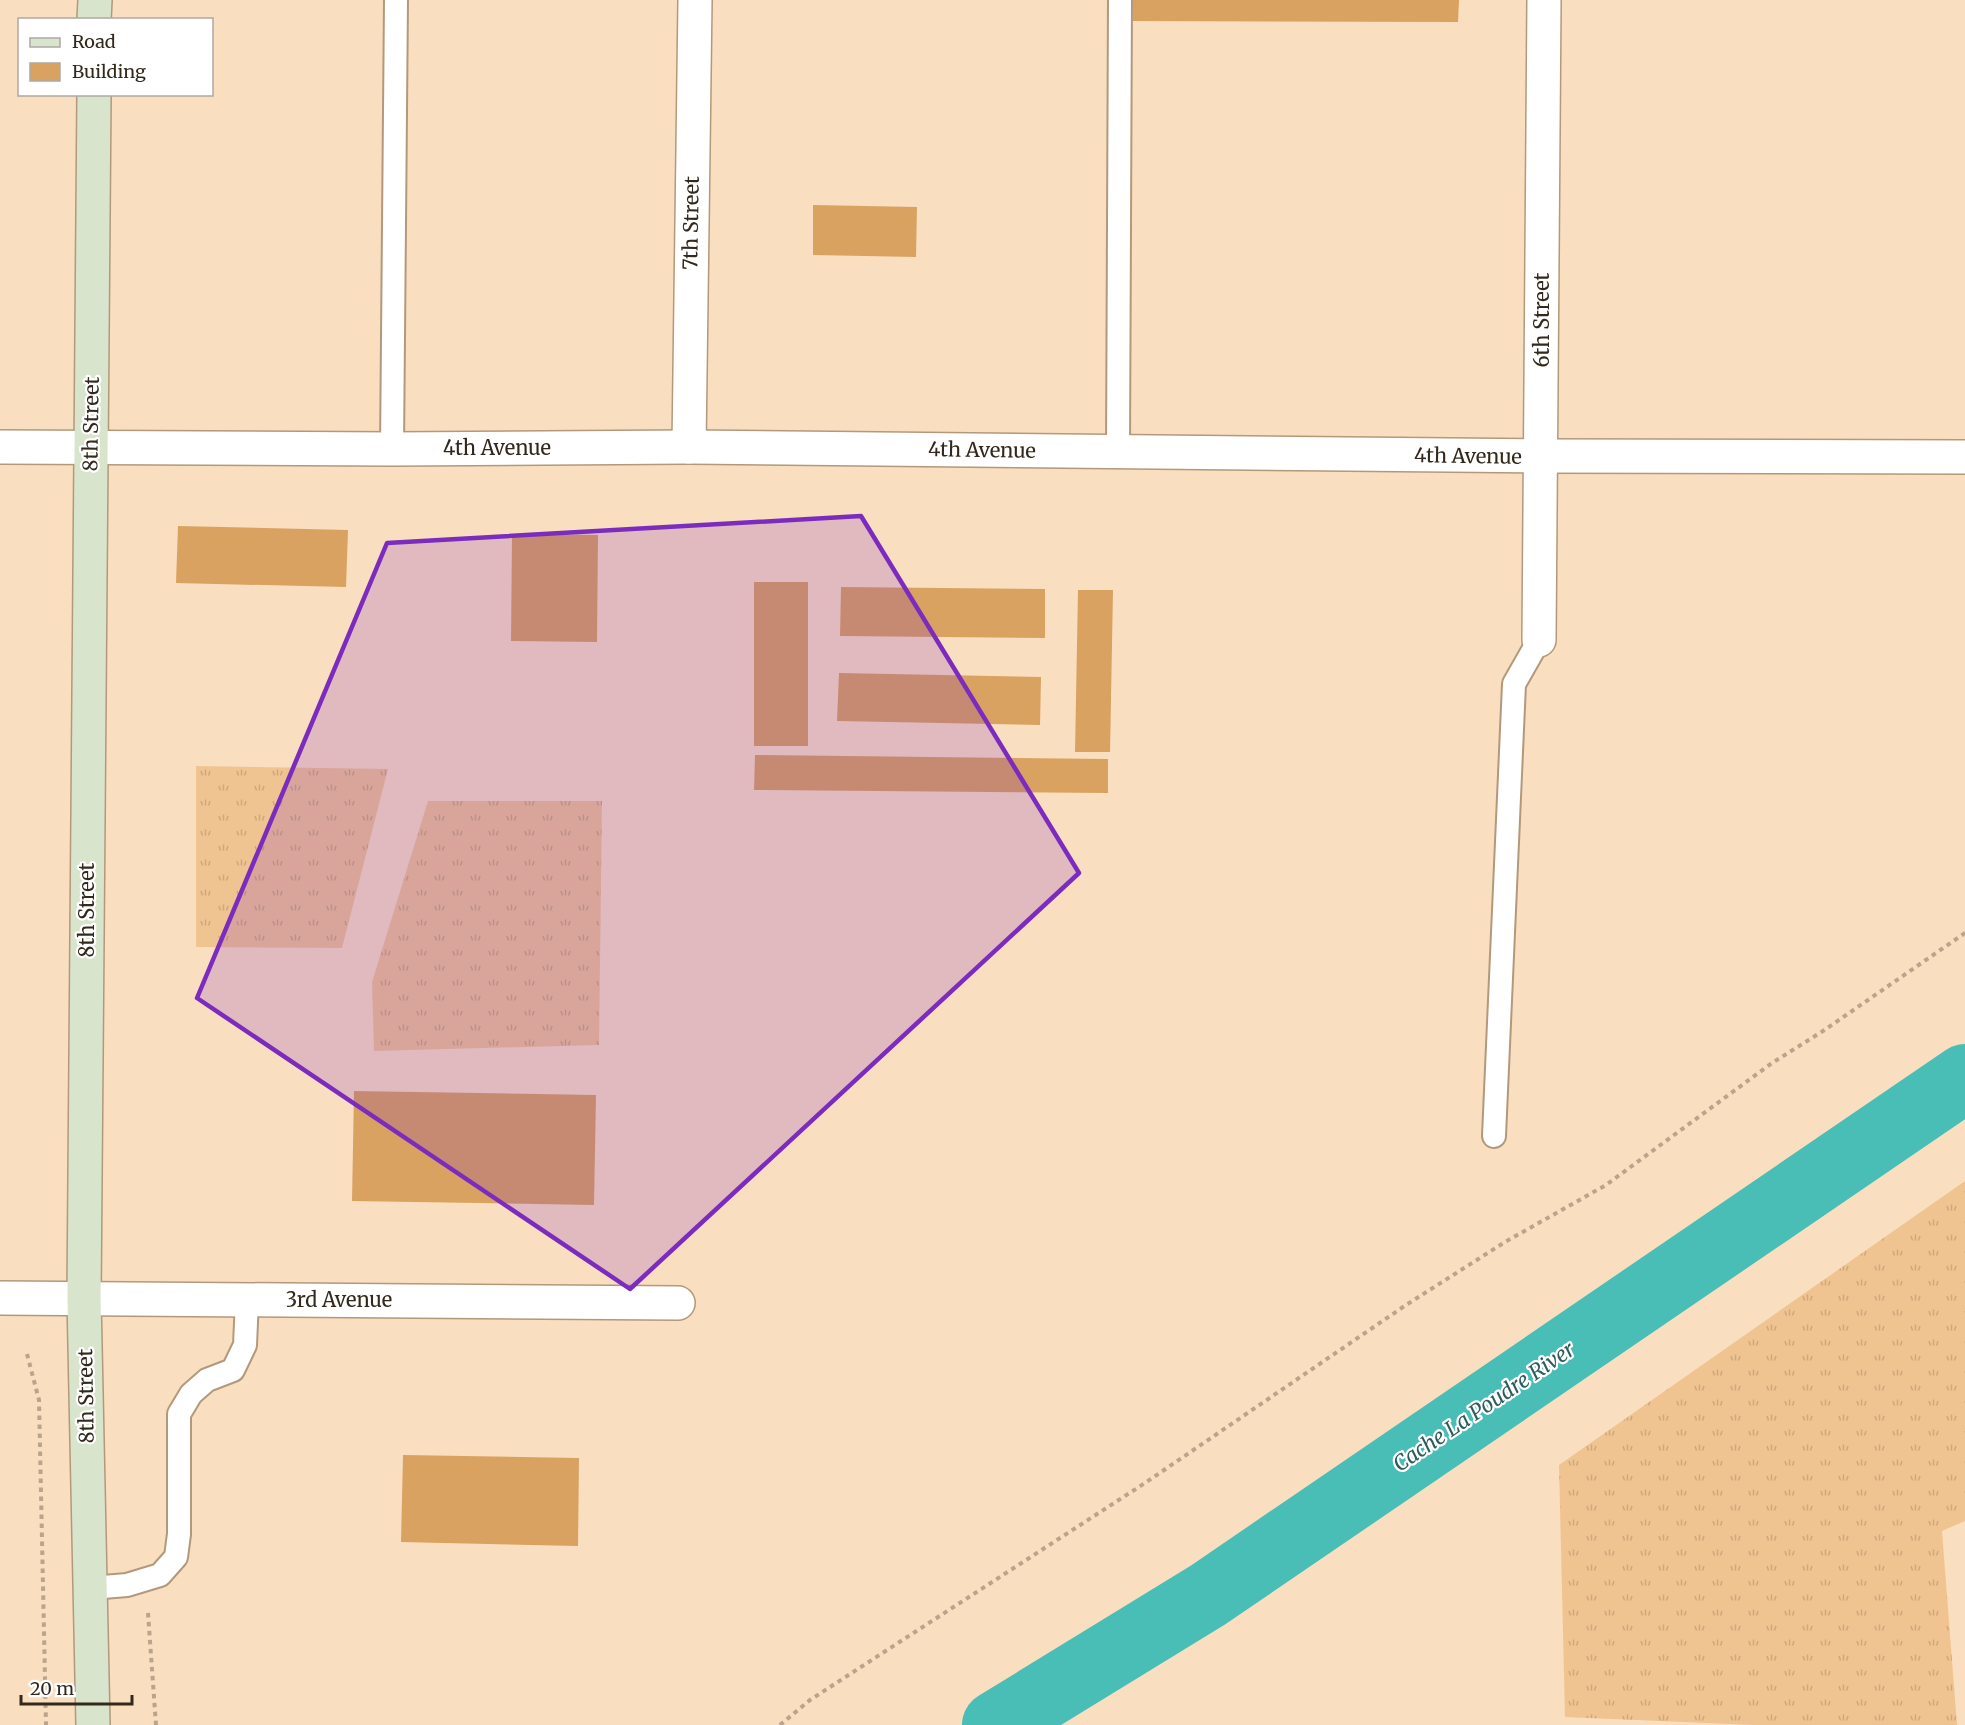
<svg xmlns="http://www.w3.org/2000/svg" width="1965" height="1725" font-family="Merriweather,serif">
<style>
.grass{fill:url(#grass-tufts)}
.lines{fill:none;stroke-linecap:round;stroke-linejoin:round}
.river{stroke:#48beb7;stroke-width:68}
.building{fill:#d9a261}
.service-casing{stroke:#b2997b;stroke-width:26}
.minor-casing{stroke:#b2997b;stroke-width:36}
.tertiary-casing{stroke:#b2997b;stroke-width:36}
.secondary-casing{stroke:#b2997b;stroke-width:36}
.path{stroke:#baa48b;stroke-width:4;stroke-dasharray:4.5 4.5;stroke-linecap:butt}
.service{stroke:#fff;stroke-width:22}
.minor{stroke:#fff;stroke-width:33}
.tertiary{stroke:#fff;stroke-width:33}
.secondary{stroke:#d9e4cd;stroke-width:33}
.marked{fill:#7b2cbf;fill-opacity:0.2;stroke:#7b2cbf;stroke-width:4.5;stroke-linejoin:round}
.labels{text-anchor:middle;stroke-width:4.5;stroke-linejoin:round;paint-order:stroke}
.street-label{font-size:20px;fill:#32281c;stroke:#fff}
.water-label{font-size:21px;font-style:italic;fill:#2c5d5a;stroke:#fff}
</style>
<defs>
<pattern id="grass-tufts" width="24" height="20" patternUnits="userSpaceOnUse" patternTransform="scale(1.5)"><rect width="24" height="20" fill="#f0c491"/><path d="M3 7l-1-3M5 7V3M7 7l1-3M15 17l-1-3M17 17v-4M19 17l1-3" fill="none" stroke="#cea87c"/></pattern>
</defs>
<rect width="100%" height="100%" fill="#fadec0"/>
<g class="grass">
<path d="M196,766l192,3 -46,179 -146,-1z"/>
<path d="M428,801h174l-3,244 -225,6 -2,-69z"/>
<path d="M1965,1181v340l-23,10 15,194h-204l-188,-8 -6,-252z"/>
</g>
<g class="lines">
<path class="river" d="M996,1725l212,-130 757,-517"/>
</g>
<g class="building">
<path d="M1133,0h326l-1,22 -325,-1z"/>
<path d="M813,205l104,2 -1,50 -103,-2z"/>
<path d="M178,526l170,4 -2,57 -170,-4z"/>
<path d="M512,534l86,1 -1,107 -86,-1z"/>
<rect x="754" y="582" width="54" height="164"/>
<path d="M841,587l204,2v49l-205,-2z"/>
<path d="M1078,590h35l-3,162h-35z"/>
<path d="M839,673l202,4 -1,48 -203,-4z"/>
<path d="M755,755l353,4v34l-354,-3z"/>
<path d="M354,1091l242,4 -2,110 -242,-4z"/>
<path d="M403,1455l176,3 -1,88 -177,-4z"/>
</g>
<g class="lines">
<g class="service-casing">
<g id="service">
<path d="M392,449l4,-449"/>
<path d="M1118,452l2,-452"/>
<path d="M1494,1136l20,-452 25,-44"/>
<path d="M91,1588l36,-3 33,-10 16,-18 3,-23v-120l12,-20 16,-14 26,-10 12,-25 2,-45"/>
</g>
</g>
<g class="minor-casing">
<g id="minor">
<path d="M689,447l6,-447"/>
<path d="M1539,640l5,-640"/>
<path d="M0,1298l678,5"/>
</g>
</g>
<g class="tertiary-casing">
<path id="tertiary" d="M0,447l392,2 297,-2 852,9 424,1"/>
</g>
<g class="secondary-casing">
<g id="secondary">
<path d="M94,20l1,-20"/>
<path d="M93,1725l-9,-427 10,-1204"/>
</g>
</g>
<g class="path">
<path d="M27,1354l12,46 7,325"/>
<path d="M148,1613l8,112"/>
<path d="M780,1725l30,-25 335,-217 261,-178 99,-63 101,-57 166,-122 51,-32 142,-98"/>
</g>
<use href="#service" class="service"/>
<use href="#minor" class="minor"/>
<use href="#tertiary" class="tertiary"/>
<use href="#secondary" class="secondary"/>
</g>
<path class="marked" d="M861,516l218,357 -449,416 -433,-291 190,-455z"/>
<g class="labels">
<g class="street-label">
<text transform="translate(691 223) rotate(-89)" y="7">7th Street</text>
<text transform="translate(1542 320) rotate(-90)" y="7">6th Street</text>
<text transform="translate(91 424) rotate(-89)" y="7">8th Street</text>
<text x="497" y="455">4th Avenue</text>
<text transform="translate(982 450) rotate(1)" y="7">4th Avenue</text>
<text transform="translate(1468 456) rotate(1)" y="7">4th Avenue</text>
<text transform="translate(87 910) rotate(-90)" y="7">8th Street</text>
<text x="339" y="1307">3rd Avenue</text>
<text transform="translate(86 1396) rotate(-91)" y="7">8th Street</text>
</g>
<g class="water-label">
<text transform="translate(1484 1407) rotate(-34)" y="7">Cache La Poudre River</text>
</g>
</g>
<rect x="18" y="18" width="195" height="78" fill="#ffffff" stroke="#ada9a4" stroke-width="1.5"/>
<rect x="30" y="38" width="30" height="9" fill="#d9e4cd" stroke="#ada9a4" stroke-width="1.5"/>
<text x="72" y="48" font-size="18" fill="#32281c">Road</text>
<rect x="30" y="63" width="30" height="18" fill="#d9a261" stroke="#ada9a4" stroke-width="1.5"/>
<text x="72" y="78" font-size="18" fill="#32281c">Building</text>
<path d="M21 1695v9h111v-9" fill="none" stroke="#32281c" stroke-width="3"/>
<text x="30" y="1695" font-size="18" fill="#32281c" stroke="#ffffff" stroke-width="4.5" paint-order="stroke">20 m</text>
</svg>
